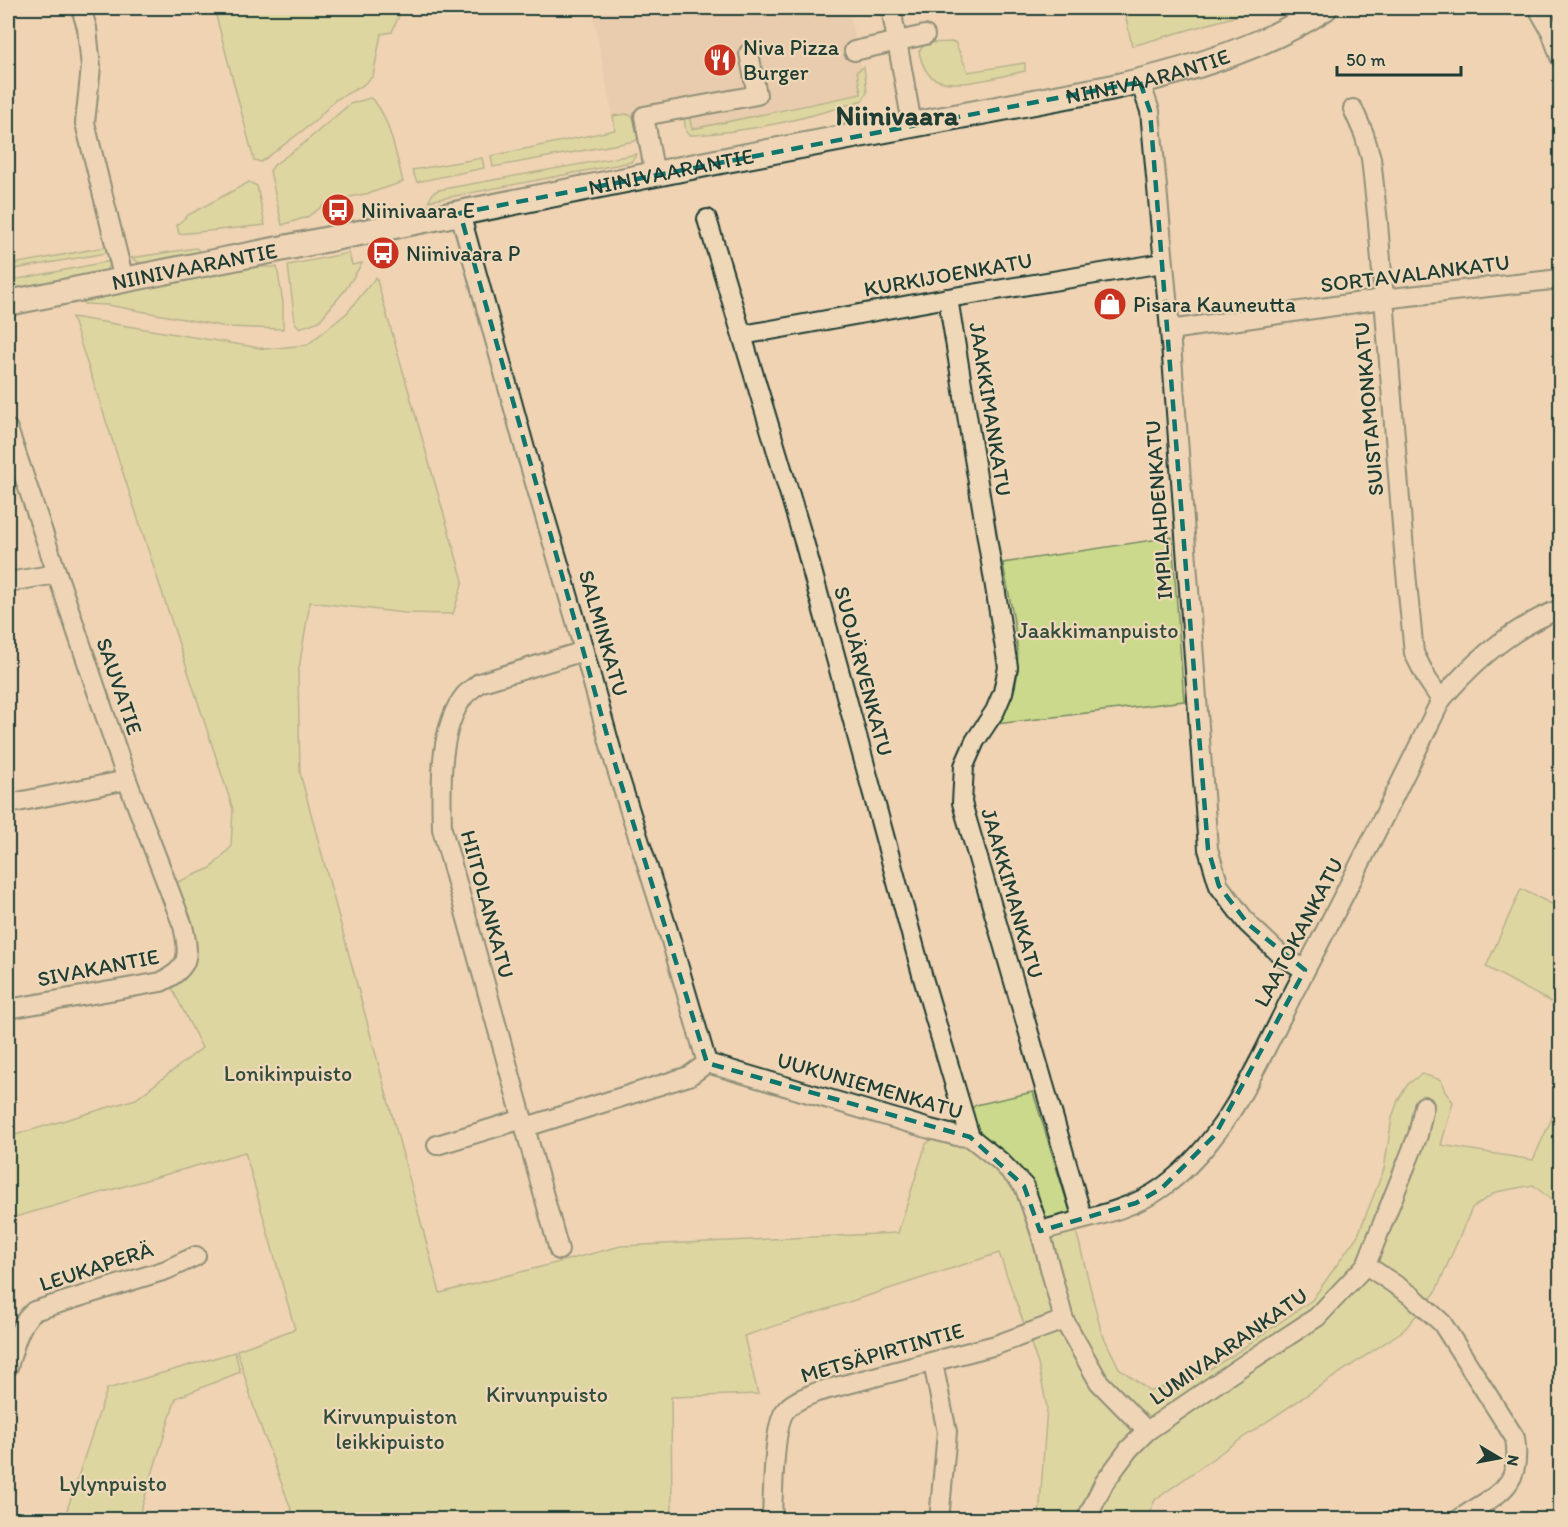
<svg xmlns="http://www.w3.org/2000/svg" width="1568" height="1527" font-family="Itim,sans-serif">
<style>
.built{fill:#e1c4a6}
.green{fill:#cbd98c;stroke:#758b60;stroke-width:1.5}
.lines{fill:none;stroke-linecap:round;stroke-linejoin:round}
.minor-casing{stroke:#1f3d34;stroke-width:22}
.major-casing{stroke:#1f3d34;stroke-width:28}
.minor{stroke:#efd8b8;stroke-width:18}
.major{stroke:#efd8b8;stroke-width:24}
.marked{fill:none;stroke:#0f766e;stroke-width:4.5;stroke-dasharray:12 8;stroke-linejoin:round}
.labels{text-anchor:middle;stroke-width:4.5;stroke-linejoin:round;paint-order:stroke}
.poi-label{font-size:22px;fill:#1f3d34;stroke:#efd8b8;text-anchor:start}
.street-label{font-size:22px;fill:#1f3d34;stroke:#efd8b8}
.park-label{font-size:22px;fill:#304d3d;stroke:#efd8b8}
.district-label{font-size:28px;font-weight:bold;fill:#1f3d34;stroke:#efd8b8}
</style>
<rect width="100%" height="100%" fill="#efd3b3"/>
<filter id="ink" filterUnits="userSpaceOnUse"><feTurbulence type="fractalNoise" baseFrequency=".0167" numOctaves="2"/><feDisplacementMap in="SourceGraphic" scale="12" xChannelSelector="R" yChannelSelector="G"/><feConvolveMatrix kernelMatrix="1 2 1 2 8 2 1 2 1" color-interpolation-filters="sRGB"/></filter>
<g filter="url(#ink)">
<path class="built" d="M592,8h256l19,84 -176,37 -2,-13 -74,14z"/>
<g class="green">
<path d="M214,8h188l-10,24 -11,2 -8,42 -11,10 -27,14 -21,22 -53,40 -7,-2z"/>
<path d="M1124,8h128l-19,9 -101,29z"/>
<path d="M955,42l13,30 57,-9v8c-24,5 -68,19 -90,8 -10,-5 -14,-18 -16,-28l7,-8z"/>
<path d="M864,67l3,25 -4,8c-53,18 -111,31 -168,35h-6l-3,-3 -2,-15 5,-1 3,13 169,-35 -4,-23z"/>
<path d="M370,98c17,9 28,64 33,84l-33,11 -40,8 -23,16 -25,8 -12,-54 4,-6 29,-21 47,-40z"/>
<path d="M627,114l6,3 5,21 -3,3 -142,26 -2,-11 124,-26 -2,-14z"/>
<path d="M637,154l-6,8 -202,39 4,-8 5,-3z"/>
<path d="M482,158l2,10 -67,14 -5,-12z"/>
<path d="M249,182l8,4 8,39 -86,9 -2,-9 11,-10z"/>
<path d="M111,246l1,6 -104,18v-5z"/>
<path d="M196,248l6,5 -60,11 -11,-6z"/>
<path d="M349,253l3,12 10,-2 -16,26 -27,32 -19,7 -5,-5 -7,-58z"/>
<path d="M111,261l-5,10 -98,19v-9z"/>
<path d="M259,267h18l6,36v26l-56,-2 -119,-22 -24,-1 -3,-6 117,-23z"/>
<path d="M376,277l87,304 -10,33 -48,-1 -95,-11 -12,72 2,99 140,520 181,-47 277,-13 28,-89 50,-39 57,-13 45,146 23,93 18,37 31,23 41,-11 39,-23 82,-57 46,-65 26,-66 8,-51 6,-18 10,-16 14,-10 19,6 4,12 8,10 -12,43 92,15 27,-60v107l-27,-22 -37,7 -24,16 -37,85 -31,37 -175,117 -74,53 -9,19h-107l8,-112 -9,-43 -39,-111 -255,83 14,58 -87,3 1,122 -377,1 -40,-109 -18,-61 58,-21 -50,-177 -237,67v-82l128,-38 66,-51 -31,-62 17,-16 -15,-86 38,-16 20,-21 2,-38 -161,-492 194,32 41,-4 40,-32z"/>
<path d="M1172,537l12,164 -188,23c7,-11 15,-21 18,-33 11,-36 -5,-91 -11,-128z"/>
<path d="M1521,889l39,19v99l-74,-40z"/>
<path d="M235,1352l5,20 -64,26 -38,121h-74l43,-130z"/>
</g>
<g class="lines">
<g class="minor-casing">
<g id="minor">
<path d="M81,8l6,20 4,39 -6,56 39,157"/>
<path d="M891,8l21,116"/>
<path d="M1538,8l13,23 9,26"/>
<path d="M854,51l71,-16"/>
<path d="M1140,82l10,29 20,219 38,519 11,37 29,38 34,32 23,14"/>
<path d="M1353,109l11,25 7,24 7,65 27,340 9,90 13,26 14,21"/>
<path d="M655,175l-11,-59 113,-21 -8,-42"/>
<path d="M460,213l65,236 50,169 41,149 54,170 37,126"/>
<path d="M707,219l98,326 118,433 47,159"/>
<path d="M948,298l60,369 -5,25 -8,19 -20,30 -11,25 -2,37 121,416"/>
<path d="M1170,330l213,-31 177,-20"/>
<path d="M743,335l205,-37 215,-35"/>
<path d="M8,429l119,351 56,146c7,30 7,42 -22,56l-153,27"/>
<path d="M8,582l49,-8"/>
<path d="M8,804l119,-24"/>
<path d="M526,1127l163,-51 18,-13 223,66 27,7 13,1 30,24 24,25 16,45 24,89 35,62 48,49"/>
<path d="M437,1145l86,-26"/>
<path d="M1040,1231c41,-12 89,-19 123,-44 67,-49 98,-132 135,-203 49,-94 97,-188 143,-284 33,-40 71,-72 119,-91"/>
<path d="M559,1250l-117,-421c-1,-40 -4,-101 23,-134 4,-4 10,-8 14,-12l105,-32"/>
<path d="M1366,1265l46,31 30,27 73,115c8,52 -20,56 -57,82"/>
<path d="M933,1363l14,69 -8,88"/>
<path d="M8,1367c6,-19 10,-42 26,-56l132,-41 30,-14"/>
<path d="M772,1520c1,-23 1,-93 13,-109 7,-10 21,-14 32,-19l179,-47 68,-25"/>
<path d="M1086,1520l18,-37 25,-34 18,-18 95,-65 75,-49 49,-52 52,-130 6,-29"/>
</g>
</g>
<g class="major-casing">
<g id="major">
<path id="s1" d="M8,303l718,-143 383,-72c71,-15 155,-40 216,-80"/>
</g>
</g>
<use href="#minor" class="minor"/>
<use href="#major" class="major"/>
</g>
</g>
<path d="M0 0H1568V1527H0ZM1140,82l10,29 58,738 11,37 29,38 57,46 -90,165 -53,53 -26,15 -96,28 -16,-45 -54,-49 -263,-74 -91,-296 -156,-554z" fill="#efd3b3" fill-opacity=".55" fill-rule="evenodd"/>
<path class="marked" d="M1140,82l10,29 58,738 11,37 29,38 57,46 -90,165 -53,53 -26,15 -96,28 -16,-45 -54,-49 -263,-74 -91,-296 -156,-554z"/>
<defs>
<g id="restaurant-disc" transform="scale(1.725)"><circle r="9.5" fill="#c8321e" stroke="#efd8b8"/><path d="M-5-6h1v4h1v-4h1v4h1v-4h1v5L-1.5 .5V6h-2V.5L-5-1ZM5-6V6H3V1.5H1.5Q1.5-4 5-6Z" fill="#fff"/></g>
<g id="bus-disc" transform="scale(1.725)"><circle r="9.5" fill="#c8321e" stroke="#efd8b8"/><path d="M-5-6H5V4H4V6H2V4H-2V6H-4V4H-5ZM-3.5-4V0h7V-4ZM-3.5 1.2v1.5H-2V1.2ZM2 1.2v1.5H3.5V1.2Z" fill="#fff"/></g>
<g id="shop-disc" transform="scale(1.725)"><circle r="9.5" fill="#c8321e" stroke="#efd8b8"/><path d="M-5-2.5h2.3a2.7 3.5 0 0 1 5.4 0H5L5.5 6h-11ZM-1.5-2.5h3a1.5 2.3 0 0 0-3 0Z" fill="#fff"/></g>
</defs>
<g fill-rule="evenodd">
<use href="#restaurant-disc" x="720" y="60"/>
<use href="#bus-disc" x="338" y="210"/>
<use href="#bus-disc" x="383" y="253"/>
<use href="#shop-disc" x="1110" y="304"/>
</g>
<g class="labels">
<g class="poi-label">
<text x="743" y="55">Niva Pizza<tspan x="743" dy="25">Burger</tspan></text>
<text x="361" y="218">Niinivaara E</text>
<text x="406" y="261">Niinivaara P</text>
<text x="1133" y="312">Pisara Kauneutta</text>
</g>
<g class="street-label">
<text dy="8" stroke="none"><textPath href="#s1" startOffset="1162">NIINIVAARANTIE</textPath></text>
<text dy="8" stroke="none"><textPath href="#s1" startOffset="676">NIINIVAARANTIE</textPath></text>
<text dy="8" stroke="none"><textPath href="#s1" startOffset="190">NIINIVAARANTIE</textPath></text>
<text transform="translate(1415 273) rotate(-7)" y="8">SORTAVALANKATU</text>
<text transform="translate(948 274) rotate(-10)" y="8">KURKIJOENKATU</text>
<text transform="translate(991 409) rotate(81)" y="8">JAAKKIMANKATU</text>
<text transform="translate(1368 409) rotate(-95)" y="8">SUISTAMONKATU</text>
<text transform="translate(1158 510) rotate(-94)" y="8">IMPILAHDENKATU</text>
<text transform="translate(604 633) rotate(74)" y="8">SALMINKATU</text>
<text transform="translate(864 671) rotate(75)" y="8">SUOJÄRVENKATU</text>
<text transform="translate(120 686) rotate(71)" y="8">SAUVATIE</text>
<text transform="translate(1013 893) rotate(74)" y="8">JAAKKIMANKATU</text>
<text transform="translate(488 904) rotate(75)" y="8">HIITOLANKATU</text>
<text transform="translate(1298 932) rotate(-62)" y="8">LAATOKANKATU</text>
<text transform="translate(98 967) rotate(-11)" y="8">SIVAKANTIE</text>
<text transform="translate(870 1085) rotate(16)" y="8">UUKUNIEMENKATU</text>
<text transform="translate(96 1266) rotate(-18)" y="8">LEUKAPERÄ</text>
<text transform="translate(1228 1346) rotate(-35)" y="8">LUMIVAARANKATU</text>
<text transform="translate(882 1352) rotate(-16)" y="8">METSÄPIRTINTIE</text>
</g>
<g class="park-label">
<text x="1098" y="638">Jaakkimanpuisto</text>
<text x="288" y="1081">Lonikinpuisto</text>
<text x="547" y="1402">Kirvunpuisto</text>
<text x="390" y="1424">Kirvunpuiston<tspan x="390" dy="25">leikkipuisto</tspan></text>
<text x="113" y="1491">Lylynpuisto</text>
</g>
<g class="district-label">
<text x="897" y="125">Niinivaara</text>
</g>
</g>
<rect width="1568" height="1527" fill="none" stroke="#efd8b8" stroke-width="30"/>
<rect x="15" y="15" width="1538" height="1497" fill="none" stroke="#1f3d34" stroke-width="2" filter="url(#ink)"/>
<g transform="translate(1499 1458) rotate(100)" stroke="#efd8b8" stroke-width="4.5" paint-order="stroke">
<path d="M0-4.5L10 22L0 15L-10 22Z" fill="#1f3d34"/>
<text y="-9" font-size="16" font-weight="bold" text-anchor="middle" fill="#1f3d34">N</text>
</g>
<path d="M1337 66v9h124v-9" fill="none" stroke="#1f3d34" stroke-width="3"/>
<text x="1346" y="66" font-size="18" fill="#1f3d34" stroke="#efd8b8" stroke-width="4.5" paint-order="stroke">50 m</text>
</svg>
